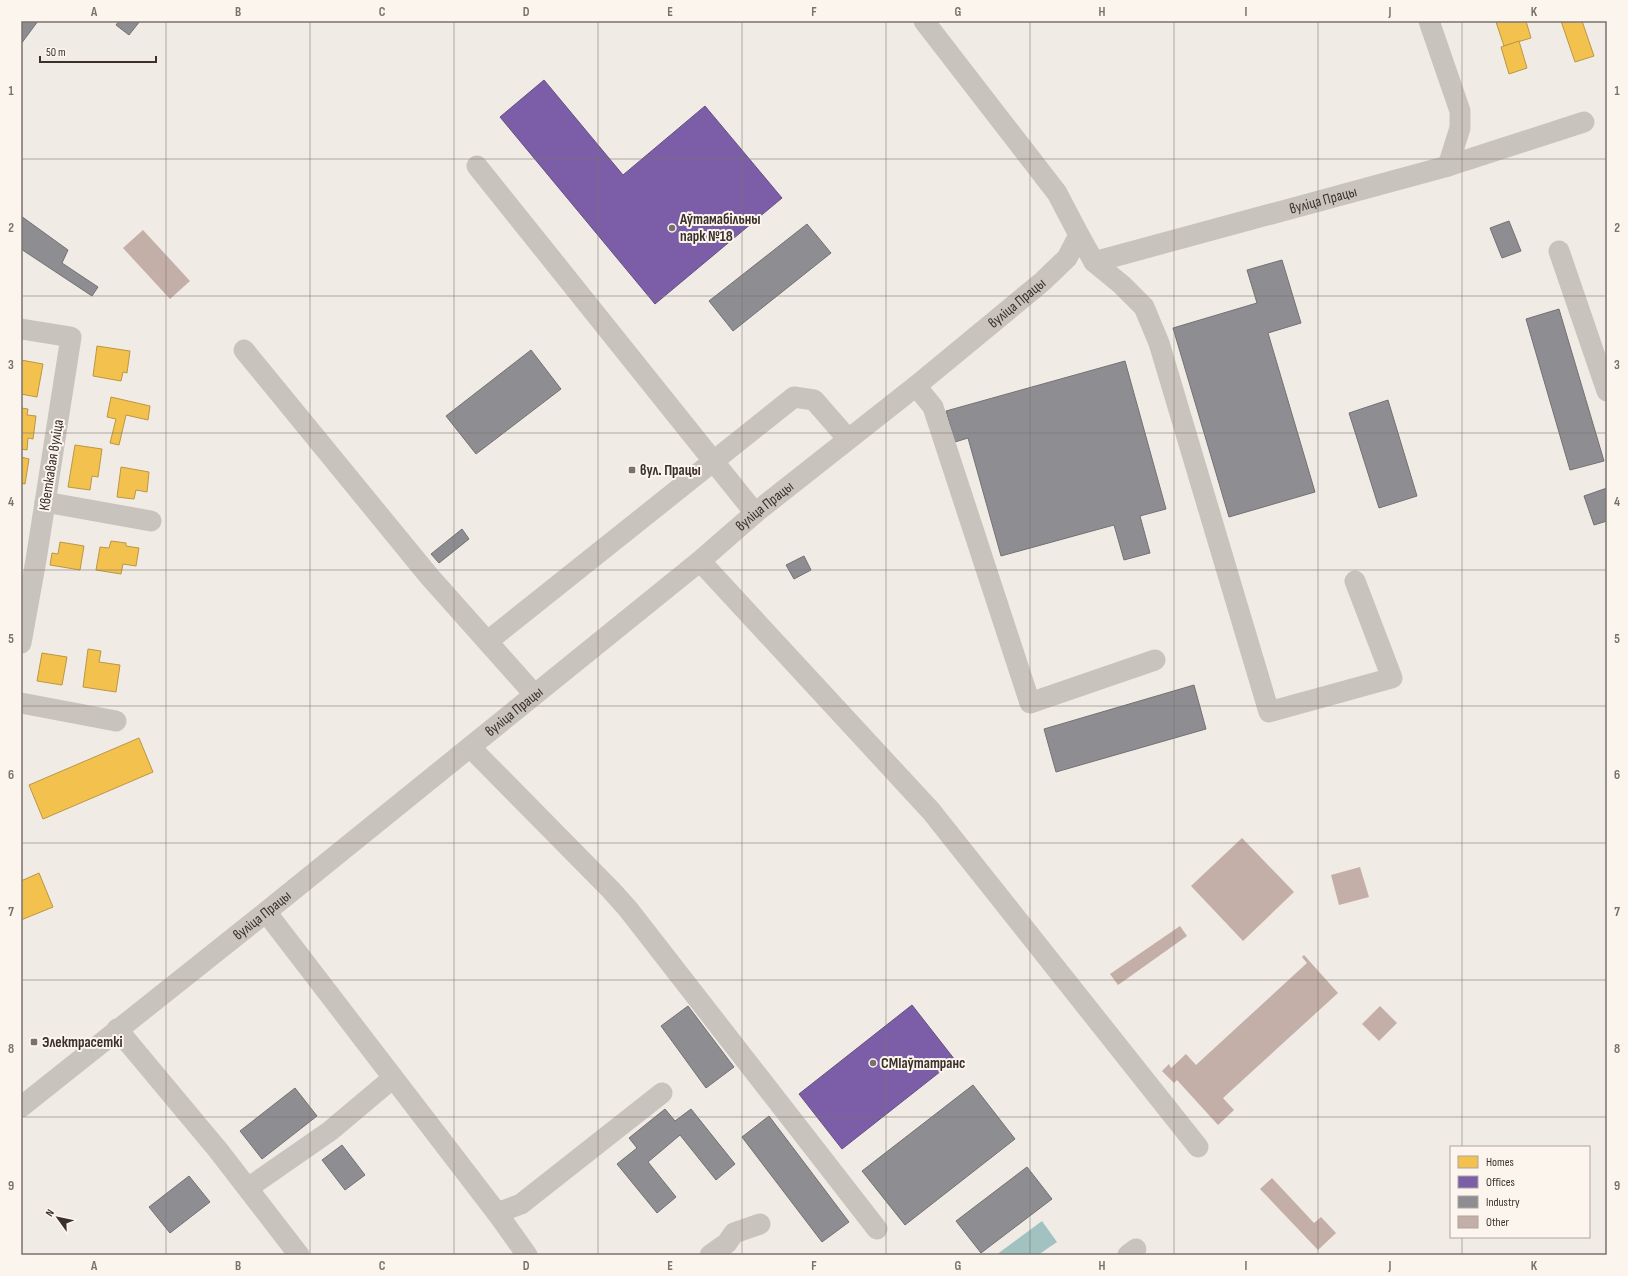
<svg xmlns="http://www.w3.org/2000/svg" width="1628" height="1276" font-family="'Sofia Sans Condensed',sans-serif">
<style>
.water{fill:#a1c2c1}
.homes{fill:#f2c14e;stroke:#bb9644}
.offices{fill:#7b5ea7;stroke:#685082}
.industry{fill:#8d8d92;stroke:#747173}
.building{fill:#c3afa7}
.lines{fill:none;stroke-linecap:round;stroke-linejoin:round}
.minor{stroke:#c9c3be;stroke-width:21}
.grid{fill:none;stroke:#7a716c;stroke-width:1;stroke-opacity:0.55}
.poi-dot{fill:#7a716c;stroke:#fbf5ee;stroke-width:1.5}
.labels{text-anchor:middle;stroke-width:4;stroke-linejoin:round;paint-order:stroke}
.street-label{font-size:15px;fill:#3b302b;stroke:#fbf5ee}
.poi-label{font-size:15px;font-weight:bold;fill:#3b302b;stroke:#fbf5ee;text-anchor:start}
.neatline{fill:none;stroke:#7a716c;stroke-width:1.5}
.grid-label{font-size:13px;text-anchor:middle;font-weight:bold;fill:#7a716c}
</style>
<rect width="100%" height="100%" fill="#f0ebe5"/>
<path class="water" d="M1042,1221l15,21 -19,13h-42z"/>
<g class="homes">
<path d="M1501,21h25l5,17 -27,8 -8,-24z"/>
<path d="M1561,21h21l12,35 -19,6z"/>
<path d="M1519,41l8,27 -18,6 -8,-27z"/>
<path d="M97,346l33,5 -3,22 -4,-1 -2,9 -28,-5z"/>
<path d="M21,360l22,4 -6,33 -16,-3z"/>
<path d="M111,397l39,9 -2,14 -22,-5 -7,30 -9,-2 6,-24 -9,-2z"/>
<path d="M21,408l7,1 -1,6 9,1 -3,23 -5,-1 -1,12 -6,-1z"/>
<path d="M75,445l27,4 -4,28 -6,-1 -2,14 -22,-3z"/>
<path d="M21,457l8,2 -4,25 -4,-1z"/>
<path d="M121,467l28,5 -2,20 -11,-2 -2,9 -17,-2z"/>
<path d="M111,541l15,2v3l13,2 -3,18 -13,-2 -2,10 -25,-4 4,-23 9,1z"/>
<path d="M60,542l24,4 -4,24 -30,-5 2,-12 6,1z"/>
<path d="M88,649l13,2 -2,11 21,3 -4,27 -33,-5z"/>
<path d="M42,653l25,4 -5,28 -25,-4z"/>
<path d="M139,738l14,34 -110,47 -14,-34z"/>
<path d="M39,873l14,34 -32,13v-39z"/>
</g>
<g class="offices">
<path d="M544,80l79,95 82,-69 77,92 -127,106 -155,-187z"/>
<path d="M912,1005l43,55 -113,89 -43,-55z"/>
</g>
<g class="industry">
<path d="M21,21h17l-17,23z"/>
<path d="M119,21h21l-11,14 -13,-10z"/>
<path d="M21,216l47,34 -6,13 36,24 -6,9 -71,-47z"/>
<path d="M1509,221l12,30 -19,7 -12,-30z"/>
<path d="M807,224l24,29 -98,78 -24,-30z"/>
<path d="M1282,260l19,63 -33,10 47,159 -86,25 -56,-189 84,-25 -10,-33z"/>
<path d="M1559,309l45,152 -34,9 -44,-151z"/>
<path d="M531,350l30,39 -85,65 -30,-38z"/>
<path d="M1125,361l41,148 -26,7 10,37 -26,7 -10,-35 -113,31 -33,-118 -13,4 -9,-31z"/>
<path d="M1388,400l29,96 -38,12 -30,-95z"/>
<path d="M1607,488v33l-13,4 -10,-29z"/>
<path d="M462,529l7,10 -30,24 -8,-9z"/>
<path d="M804,556l7,14 -17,9 -8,-14z"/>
<path d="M1194,685l12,44 -150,43 -12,-43z"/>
<path d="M688,1006l46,61 -28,21 -45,-62z"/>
<path d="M973,1085l42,54 -110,86 -43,-54z"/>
<path d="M295,1088l22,28 -55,43 -22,-28z"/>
<path d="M665,1109l10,12 16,-12 44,55 -19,16 -36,-45 -32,27 28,35 -19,16 -40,-49 20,-16 -8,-10z"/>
<path d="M769,1116l80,106 -27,20 -80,-105z"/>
<path d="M342,1145l23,30 -20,15 -23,-30z"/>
<path d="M1027,1167l25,32 -71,54 -25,-32z"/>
<path d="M189,1176l21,26 -40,31 -21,-26z"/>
</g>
<g class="building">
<path d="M143,230l47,51 -20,18 -47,-51z"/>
<path d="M1242,838l52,54 -51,49 -52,-55z"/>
<path d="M1360,867l9,30 -30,8 -8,-30z"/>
<path d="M1180,926l7,10 -69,49 -8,-11z"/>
<path d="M1304,955l34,38 -115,105 11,12 -16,15 -41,-45 -3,3 -12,-12 7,-7 2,4 15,-14 10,11 111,-102 -5,-6z"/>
<path d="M1380,1006l17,17 -18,18 -17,-17z"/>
<path d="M1272,1178l42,45 7,-6 15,16 -18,17 -58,-61z"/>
</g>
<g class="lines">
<g class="minor">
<path id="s1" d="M924,21l133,172 22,42 15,27 354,-96 136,-44"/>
<path d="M1429,21l31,90v17l-12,38"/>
<path d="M477,166l278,347"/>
<path d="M1559,251l48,140"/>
<path d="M1094,262l28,23 22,22 15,36 110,369 123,-34 -37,-97"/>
<path d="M21,329l50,8 -35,223 -15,83"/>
<path d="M244,350l185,226 105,118"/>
<path d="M916,386l17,21 97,296 125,-43"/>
<path d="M45,502l106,19"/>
<path d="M700,561l231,250 267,336"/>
<path d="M488,641l306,-244 20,3 34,39"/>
<path d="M21,703l95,18"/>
<path d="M470,747l141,143 17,19 249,320"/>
<path d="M266,912l231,301 30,42"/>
<path d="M117,1029l101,121 81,105"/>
<path id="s2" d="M21,1107l245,-195 434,-351 55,-48 161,-127 126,-104 25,-24 12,-23"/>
<path d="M248,1188l82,-57 63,-53"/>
<path d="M497,1213l24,-9 141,-111"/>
<path d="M710,1255l17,-12 7,-10 26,-9"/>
<path d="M1128,1255l8,-6"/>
</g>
</g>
<path class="grid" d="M166,21v1234M310,21v1234M454,21v1234M598,21v1234M742,21v1234M886,21v1234M1030,21v1234M1174,21v1234M1318,21v1234M1462,21v1126M21,159h1586M21,296h1586M21,433h1586M21,570h1586M21,706h1586M21,843h1586M21,980h1586M21,1117h1586M1462,1237v18"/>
<g class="poi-dot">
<circle cx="672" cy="228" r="4"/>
<rect x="628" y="466" width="8" height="8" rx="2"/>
<rect x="30" y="1038" width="8" height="8" rx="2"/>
<circle cx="873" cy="1063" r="4"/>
</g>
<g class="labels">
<g class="street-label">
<text dy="5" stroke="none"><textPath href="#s1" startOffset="533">вуліца Працы</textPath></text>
<text dy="5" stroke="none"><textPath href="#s2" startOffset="1280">вуліца Працы</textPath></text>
<text transform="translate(51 465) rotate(-81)" y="5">Кветкавая вуліца</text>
<text dy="5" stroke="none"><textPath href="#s2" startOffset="956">вуліца Працы</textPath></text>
<text dy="5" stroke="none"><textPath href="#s2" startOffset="632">вуліца Працы</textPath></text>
<text dy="5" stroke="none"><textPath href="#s2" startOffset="308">вуліца Працы</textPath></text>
</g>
<g class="poi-label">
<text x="680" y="224">Аўтамабільны<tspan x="680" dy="17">парк №18</tspan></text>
<text x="640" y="475">вул. Працы</text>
<text x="42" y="1047">Электрасеткі</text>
<text x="881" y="1068">СМІаўтатранс</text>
</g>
</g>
<rect width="1628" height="1276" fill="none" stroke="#fbf5ee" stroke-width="44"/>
<rect x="1450" y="1146" width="140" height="92" fill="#fbf5ee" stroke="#aea6a0"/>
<rect x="1458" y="1156" width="20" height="12" fill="#f2c14e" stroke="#aea6a0"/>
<text x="1486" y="1166" font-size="12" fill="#3b302b">Homes</text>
<rect x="1458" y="1176" width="20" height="12" fill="#7b5ea7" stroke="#aea6a0"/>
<text x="1486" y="1186" font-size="12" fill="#3b302b">Offices</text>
<rect x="1458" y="1196" width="20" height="12" fill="#8d8d92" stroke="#aea6a0"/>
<text x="1486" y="1206" font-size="12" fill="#3b302b">Industry</text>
<rect x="1458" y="1216" width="20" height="12" fill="#c3afa7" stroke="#aea6a0"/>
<text x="1486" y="1226" font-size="12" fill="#3b302b">Other</text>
<g transform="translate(58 1218) rotate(303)" stroke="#fbf5ee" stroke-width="3" paint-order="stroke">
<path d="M0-3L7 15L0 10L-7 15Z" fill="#3b302b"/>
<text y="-6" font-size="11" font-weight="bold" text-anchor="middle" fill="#3b302b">N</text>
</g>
<path d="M40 56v6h116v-6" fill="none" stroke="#3b302b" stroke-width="2"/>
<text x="46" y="56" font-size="12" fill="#3b302b" stroke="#fbf5ee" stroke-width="3" paint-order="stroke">50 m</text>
<rect x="22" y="22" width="1584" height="1232" class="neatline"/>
<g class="grid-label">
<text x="94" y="16">A</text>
<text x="238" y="16">B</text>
<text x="382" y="16">C</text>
<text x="526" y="16">D</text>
<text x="670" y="16">E</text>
<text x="814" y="16">F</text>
<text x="958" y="16">G</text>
<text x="1102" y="16">H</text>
<text x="1246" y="16">I</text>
<text x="1390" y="16">J</text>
<text x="1534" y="16">K</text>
<text x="11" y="95">1</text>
<text x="1617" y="95">1</text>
<text x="11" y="232">2</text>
<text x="1617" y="232">2</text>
<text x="11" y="369">3</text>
<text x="1617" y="369">3</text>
<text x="11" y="506">4</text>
<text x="1617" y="506">4</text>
<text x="11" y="643">5</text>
<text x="1617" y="643">5</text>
<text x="11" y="779">6</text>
<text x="1617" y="779">6</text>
<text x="11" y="916">7</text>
<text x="1617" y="916">7</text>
<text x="11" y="1053">8</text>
<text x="1617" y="1053">8</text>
<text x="11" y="1190">9</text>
<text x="1617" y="1190">9</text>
<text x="94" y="1270">A</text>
<text x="238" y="1270">B</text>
<text x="382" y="1270">C</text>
<text x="526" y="1270">D</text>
<text x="670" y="1270">E</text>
<text x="814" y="1270">F</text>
<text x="958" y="1270">G</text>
<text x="1102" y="1270">H</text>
<text x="1246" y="1270">I</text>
<text x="1390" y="1270">J</text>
<text x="1534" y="1270">K</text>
</g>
</svg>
